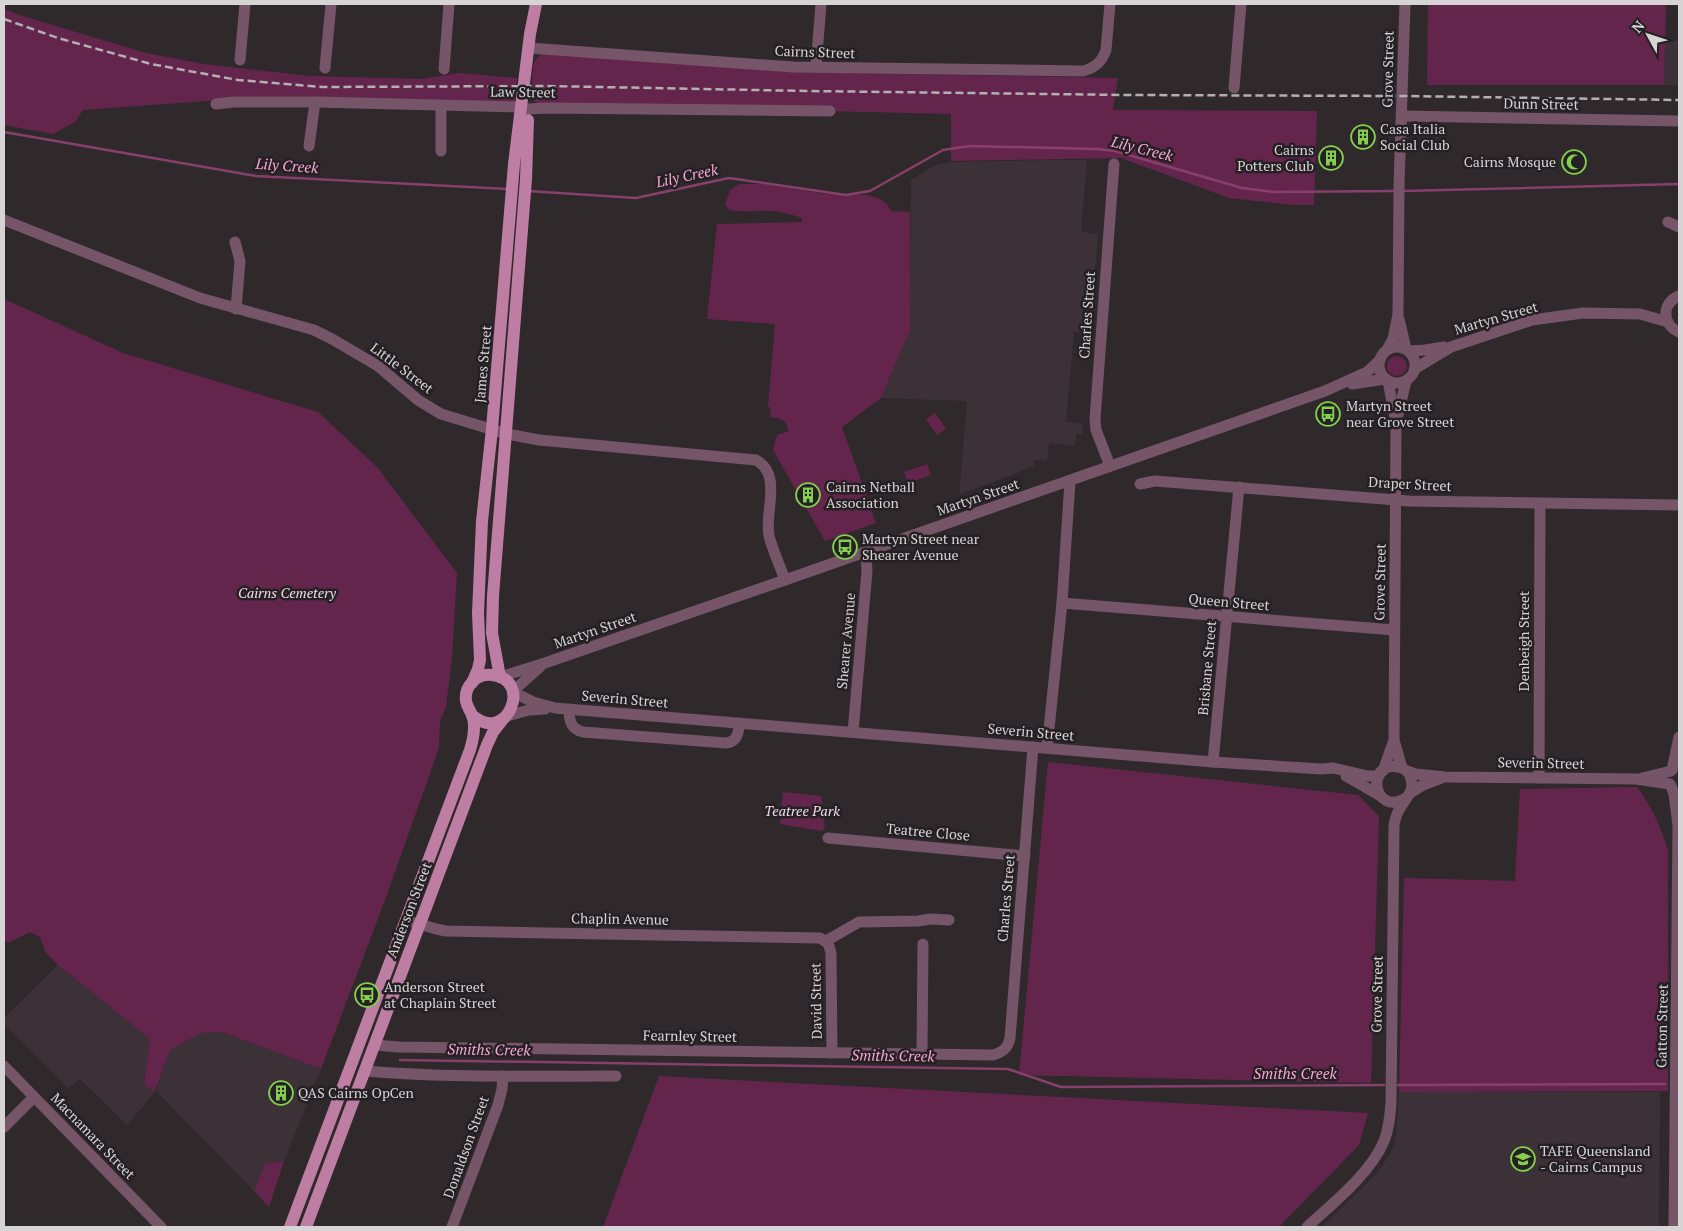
<svg xmlns="http://www.w3.org/2000/svg" width="1683" height="1231" font-family="'PT Serif',serif">
<style>
.built{fill:#3c3137}
.green{fill:#64254d}
.lines{fill:none;stroke-linecap:round;stroke-linejoin:round}
.stream{stroke:#86406b;stroke-width:2.5}
.minor{stroke:#755567;stroke-width:11}
.major{stroke:#be7da3;stroke-width:12}
.rail{stroke:#b3b0b2;stroke-width:2.5;stroke-dasharray:8 4;stroke-linecap:butt}
.labels{text-anchor:middle;stroke-width:5;stroke-linejoin:round;paint-order:stroke}
.street-label{font-size:14px;fill:#d7d4d6;stroke:#252023}
.poi-label{font-size:14px;fill:#d7d4d6;stroke:#252023;text-anchor:start}
.park-label{font-size:14px;font-style:italic;fill:#f1dce7;stroke:#252023}
.water-label{font-size:15px;font-style:italic;fill:#f7a5d4;stroke:#252023}
</style>
<rect width="100%" height="100%" fill="#2f292c"/>
<g class="built">
<path d="M1665,39l14,1v45h-15z"/>
<path d="M1055,160h32l-6,72 17,2 -5,62h-9l-2,36h-8l-8,90 17,2 -1,10h-6l-1,12 -26,-3 -2,18 -13,-1v6l-73,28 -1,-1v-7l7,-85 -86,-3 29,-68 1,-150 22,-14 17,-4z"/>
<path d="M58,965l92,74 -6,46 12,5 14,-40 31,-17 21,-1 99,37 -37,92 -19,3 -11,27 -98,-100 -29,34 -47,-46 -12,9 -64,-64v-6z"/>
<path d="M1399,1092h261l-1,135h-337l56,-55 12,-18 4,-9 2,-12z"/>
</g>
<g class="green">
<path d="M1428,4h238l-2,81h-237z"/>
<path d="M4,9l12,5 130,39 58,11 106,12 111,3 39,-6 57,5 -2,26 -281,-5 -151,11 -8,12 -22,12 -49,-9z"/>
<path d="M543,53l253,19 322,6 -5,32 204,1 -3,94h-20l-65,-7 -108,-40 -170,3v-47l-413,-10 -4,-3 -3,-5 2,-31 4,-7z"/>
<path d="M740,184h22l64,10 40,1 12,3 9,6 4,7 19,1v118l-29,68 -39,29 34,96 -51,18 -52,-91 4,-15 12,-4c-3,-11 -8,-13 -19,-14l1,-9 -3,-1 7,-83 -68,-5 10,-95 85,-2v-4c-14,-5 -29,-8 -45,-7 -10,0 -18,1 -28,-1l-4,-6 5,-14z"/>
<path d="M4,299l119,54 195,59 59,55 80,106 -5,84 -6,50 -6,14 -1,27 -54,152 -64,169 -99,-37 -21,1 -31,17 -15,41 -11,-6 6,-46 -92,-74 -12,-12 -6,-16 -10,-5 -22,11 -4,-4z"/>
<circle cx="1397" cy="366" r="10"/>
<path d="M935,413l11,16 -9,6 -11,-16z"/>
<path d="M927,464l4,11 -23,8 -4,-11z"/>
<path d="M1048,762l310,33 21,21 -8,267 -352,-8z"/>
<path d="M1637,787c15,20 24,40 31,64v240l-269,1 5,-214 111,3 5,-92z"/>
<path d="M783,792l38,4 4,31 -3,4 -42,-7z"/>
<path d="M659,1076l709,37 -9,32 -80,82h-676z"/>
<path d="M284,1161l-15,46 -15,-16 11,-27z"/>
</g>
<g class="lines">
<g class="stream">
<path d="M4,132l252,44 252,13"/>
<path d="M528,191l108,7 93,-20 117,17 24,-4 73,-41 27,-4 127,3 18,2 127,37 32,4 121,-1"/>
<path d="M1403,191l276,-7"/>
<path d="M400,1060l608,9 53,18 323,-2"/>
<path d="M1398,1085l267,-1"/>
</g>
<g class="minor">
<path d="M529,48l264,19 290,4c12,-3 19,-9 23,-21l4,-46"/>
<path d="M240,60l5,-56"/>
<path d="M816,67l5,-63"/>
<path d="M325,68l6,-64"/>
<path d="M444,69l5,-65"/>
<path d="M1234,88l7,-84"/>
<path d="M216,104l18,-2h81l206,5"/>
<path d="M441,106v45"/>
<path d="M528,109l19,-1 283,3"/>
<path d="M1402,116l277,5"/>
<path d="M309,146l6,-44"/>
<path d="M4,220l196,78 114,32 18,9 46,27 40,34 23,14 66,20 32,6 217,20c27,15 8,52 13,76 4,15 11,30 16,44"/>
<path d="M1668,222l11,5"/>
<path d="M235,242l5,19 -4,48"/>
<path d="M1679,296c-18,7 -17,29 0,36"/>
<path d="M1399,319l7,30"/>
<circle cx="1397" cy="365" r="18"/>
<path d="M1387,350l6,-11 5,-25 1,-129 6,-181"/>
<path d="M1409,351l16,-1 19,-3"/>
<path d="M1416,368l35,-21 81,-27 51,-7 57,1 28,8"/>
<path d="M1388,381l8,42 -2,317 8,28"/>
<path d="M1352,384l33,-5"/>
<path d="M1397,419l9,-38"/>
<path d="M1110,466l-14,-36 -1,-11 19,-255"/>
<path d="M1140,484l15,-3 254,20 270,4"/>
<path d="M1062,603l332,27"/>
<path d="M500,677l45,-14 240,-83 540,-189 42,-19 13,-12"/>
<path d="M513,691l27,-24"/>
<path d="M513,692l20,10 22,6 658,54 108,7 12,-1 35,8h11"/>
<path d="M569,709c0,12 2,20 14,23l143,11c11,-1 13,-10 13,-20"/>
<path d="M507,716l22,-6 16,-1"/>
<path d="M853,732l14,-161 -1,-19"/>
<path d="M1047,748l15,-145 8,-122"/>
<path d="M1213,762l26,-275"/>
<path d="M1672,770l7,-33"/>
<path d="M1383,771l11,-31"/>
<path d="M1407,771l9,3 29,3 191,2 34,5"/>
<path d="M1346,776l33,19"/>
<path d="M1539,778l1,-275"/>
<path d="M1642,778l29,-7"/>
<path d="M1671,786l3,8 4,31 -4,402"/>
<path d="M1410,793l13,-8 18,-7"/>
<path d="M828,838l197,18"/>
<path d="M406,920l30,9 10,2 374,7 8,5 3,10 1,100"/>
<path d="M826,941l33,-19 59,-1 13,-2 18,1"/>
<path d="M375,1045l24,2c198,3 396,4 594,8 10,-3 15,-7 17,-17l23,-291"/>
<path d="M922,1053l1,-109"/>
<path d="M4,1066l157,161"/>
<path d="M365,1071c84,7 168,5 251,5"/>
<path d="M4,1127l30,-30"/>
<path d="M452,1227l46,-122 4,-16 1,-13"/>
<path d="M1307,1227c25,-23 64,-54 77,-86 5,-12 6,-25 7,-38l3,-278c1,-5 2,-10 5,-15 5,-10 16,-18 12,-31 -1,-6 -6,-11 -13,-12 -33,-7 -25,51 8,31"/>
</g>
<g class="major">
<path d="M500,677l-8,-44 1,-37 33,-417 2,-59"/>
<path d="M472,683l6,-14 2,-9 -2,-47 4,-92 10,-92 22,-265 16,-130 6,-30"/>
<path d="M290,1227l180,-477c3,-10 6,-25 2,-35 -2,-5 -5,-8 -6,-14 -2,-15 11,-28 26,-26 42,4 15,71 -20,40"/>
<path d="M306,1227l181,-482 6,-13 10,-13"/>
</g>
<path class="rail" d="M4,19l54,19 93,26 87,16 84,7 226,-1 259,5 319,4 277,1 276,4"/>
</g>
<defs>
<g id="building-ring" transform="scale(1.25)"><circle r="9.5" fill="#252023" stroke="#84d04e" stroke-width="1.5"/><path d="M-4-6H4V6H1V3H-1V6H-4ZM-2.5-4.3h1.7v1.8h-1.7ZM.8-4.3h1.7v1.8H.8ZM-2.5-1h1.7V.8h-1.7ZM.8-1h1.7V.8H.8Z" fill="#84d04e"/></g>
<g id="mosque-ring" transform="scale(1.25)"><circle r="9.5" fill="#252023" stroke="#84d04e" stroke-width="1.5"/><path d="M3.5-4.9A6 6 0 1 0 3.5 4.9A5 5 0 1 1 3.5-4.9Z" fill="#84d04e"/></g>
<g id="bus-ring" transform="scale(1.25)"><circle r="9.5" fill="#252023" stroke="#84d04e" stroke-width="1.5"/><path d="M-5-6H5V4H4V6H2V4H-2V6H-4V4H-5ZM-3.5-4V0h7V-4ZM-3.5 1.2v1.5H-2V1.2ZM2 1.2v1.5H3.5V1.2Z" fill="#84d04e"/></g>
<g id="university-ring" transform="scale(1.25)"><circle r="9.5" fill="#252023" stroke="#84d04e" stroke-width="1.5"/><path d="M0-5L7-2L0 1L-7-2ZM-4 1L0 2.5L4 1V4Q0 6-4 4Z" fill="#84d04e"/></g>
</defs>
<g fill-rule="evenodd">
<use href="#building-ring" x="1363" y="137"/>
<use href="#building-ring" x="1331" y="158"/>
<use href="#mosque-ring" x="1574" y="162"/>
<use href="#bus-ring" x="1328" y="414"/>
<use href="#building-ring" x="808" y="495"/>
<use href="#bus-ring" x="845" y="547"/>
<use href="#bus-ring" x="367" y="995"/>
<use href="#building-ring" x="281" y="1093"/>
<use href="#university-ring" x="1523" y="1159"/>
</g>
<g class="labels">
<g class="street-label">
<text transform="translate(815 52) rotate(2)" y="5">Cairns Street</text>
<text transform="translate(1388 69) rotate(-89)" y="5">Grove Street</text>
<text transform="translate(523 92) rotate(1)" y="5">Law Street</text>
<text transform="translate(1541 104) rotate(1)" y="5">Dunn Street</text>
<text transform="translate(1087 315) rotate(-86)" y="5">Charles Street</text>
<text transform="translate(1496 318) rotate(-16)" y="5">Martyn Street</text>
<text transform="translate(483 364) rotate(-85)" y="5">James Street</text>
<text transform="translate(402 368) rotate(37)" y="5">Little Street</text>
<text transform="translate(1410 484) rotate(3)" y="5">Draper Street</text>
<text transform="translate(978 497) rotate(-19)" y="5">Martyn Street</text>
<text transform="translate(1380 582) rotate(-89)" y="5">Grove Street</text>
<text transform="translate(1229 602) rotate(5)" y="5">Queen Street</text>
<text transform="translate(595 630) rotate(-19)" y="5">Martyn Street</text>
<text transform="translate(846 641) rotate(-85)" y="5">Shearer Avenue</text>
<text transform="translate(1524 641) rotate(-90)" y="5">Denbeigh Street</text>
<text transform="translate(1207 668) rotate(-85)" y="5">Brisbane Street</text>
<text transform="translate(625 699) rotate(5)" y="5">Severin Street</text>
<text transform="translate(1031 732) rotate(5)" y="5">Severin Street</text>
<text transform="translate(1541 763) rotate(1)" y="5">Severin Street</text>
<text transform="translate(928 832) rotate(5)" y="5">Teatree Close</text>
<text transform="translate(1006 898) rotate(-85)" y="5">Charles Street</text>
<text transform="translate(409 910) rotate(-69)" y="5">Anderson Street</text>
<text transform="translate(620 919) rotate(1)" y="5">Chaplin Avenue</text>
<text transform="translate(1377 994) rotate(-89)" y="5">Grove Street</text>
<text transform="translate(816 1001) rotate(-91)" y="5">David Street</text>
<text transform="translate(1662 1026) rotate(-89)" y="5">Gatton Street</text>
<text transform="translate(690 1036) rotate(1)" y="5">Fearnley Street</text>
<text transform="translate(93 1136) rotate(46)" y="5">Macnamara Street</text>
<text transform="translate(466 1147) rotate(-70)" y="5">Donaldson Street</text>
</g>
<g class="poi-label">
<text x="1380" y="134">Casa Italia<tspan x="1380" dy="16">Social Club</tspan></text>
<text x="1314" y="155" text-anchor="end">Cairns<tspan x="1314" dy="16">Potters Club</tspan></text>
<text x="1556" y="167" text-anchor="end">Cairns Mosque</text>
<text x="1346" y="411">Martyn Street<tspan x="1346" dy="16">near Grove Street</tspan></text>
<text x="826" y="492">Cairns Netball<tspan x="826" dy="16">Association</tspan></text>
<text x="862" y="544">Martyn Street near<tspan x="862" dy="16">Shearer Avenue</tspan></text>
<text x="384" y="992">Anderson Street<tspan x="384" dy="16">at Chaplain Street</tspan></text>
<text x="298" y="1098">QAS Cairns OpCen</text>
<text x="1540" y="1156">TAFE Queensland<tspan x="1540" dy="16">- Cairns Campus</tspan></text>
</g>
<g class="park-label">
<text x="287" y="598">Cairns Cemetery</text>
<text x="802" y="816">Teatree Park</text>
</g>
<g class="water-label">
<text transform="translate(1142 149) rotate(14)" y="5">Lily Creek</text>
<text transform="translate(287 166) rotate(4)" y="5">Lily Creek</text>
<text transform="translate(687 176) rotate(-12)" y="5">Lily Creek</text>
<text transform="translate(489 1050) rotate(1)" y="5">Smiths Creek</text>
<text transform="translate(893 1056) rotate(1)" y="5">Smiths Creek</text>
<text x="1295" y="1079">Smiths Creek</text>
</g>
</g>
<rect width="1683" height="1231" fill="none" stroke="#d7d4d6" stroke-width="10"/>
<g transform="translate(1648 35) rotate(310)" stroke="#252023" stroke-width="4" paint-order="stroke">
<path d="M0-4L9 19L0 12L-9 19Z" fill="#d7d4d6"/>
<text y="-8" font-size="14" font-weight="bold" text-anchor="middle" fill="#d7d4d6">N</text>
</g>
</svg>
